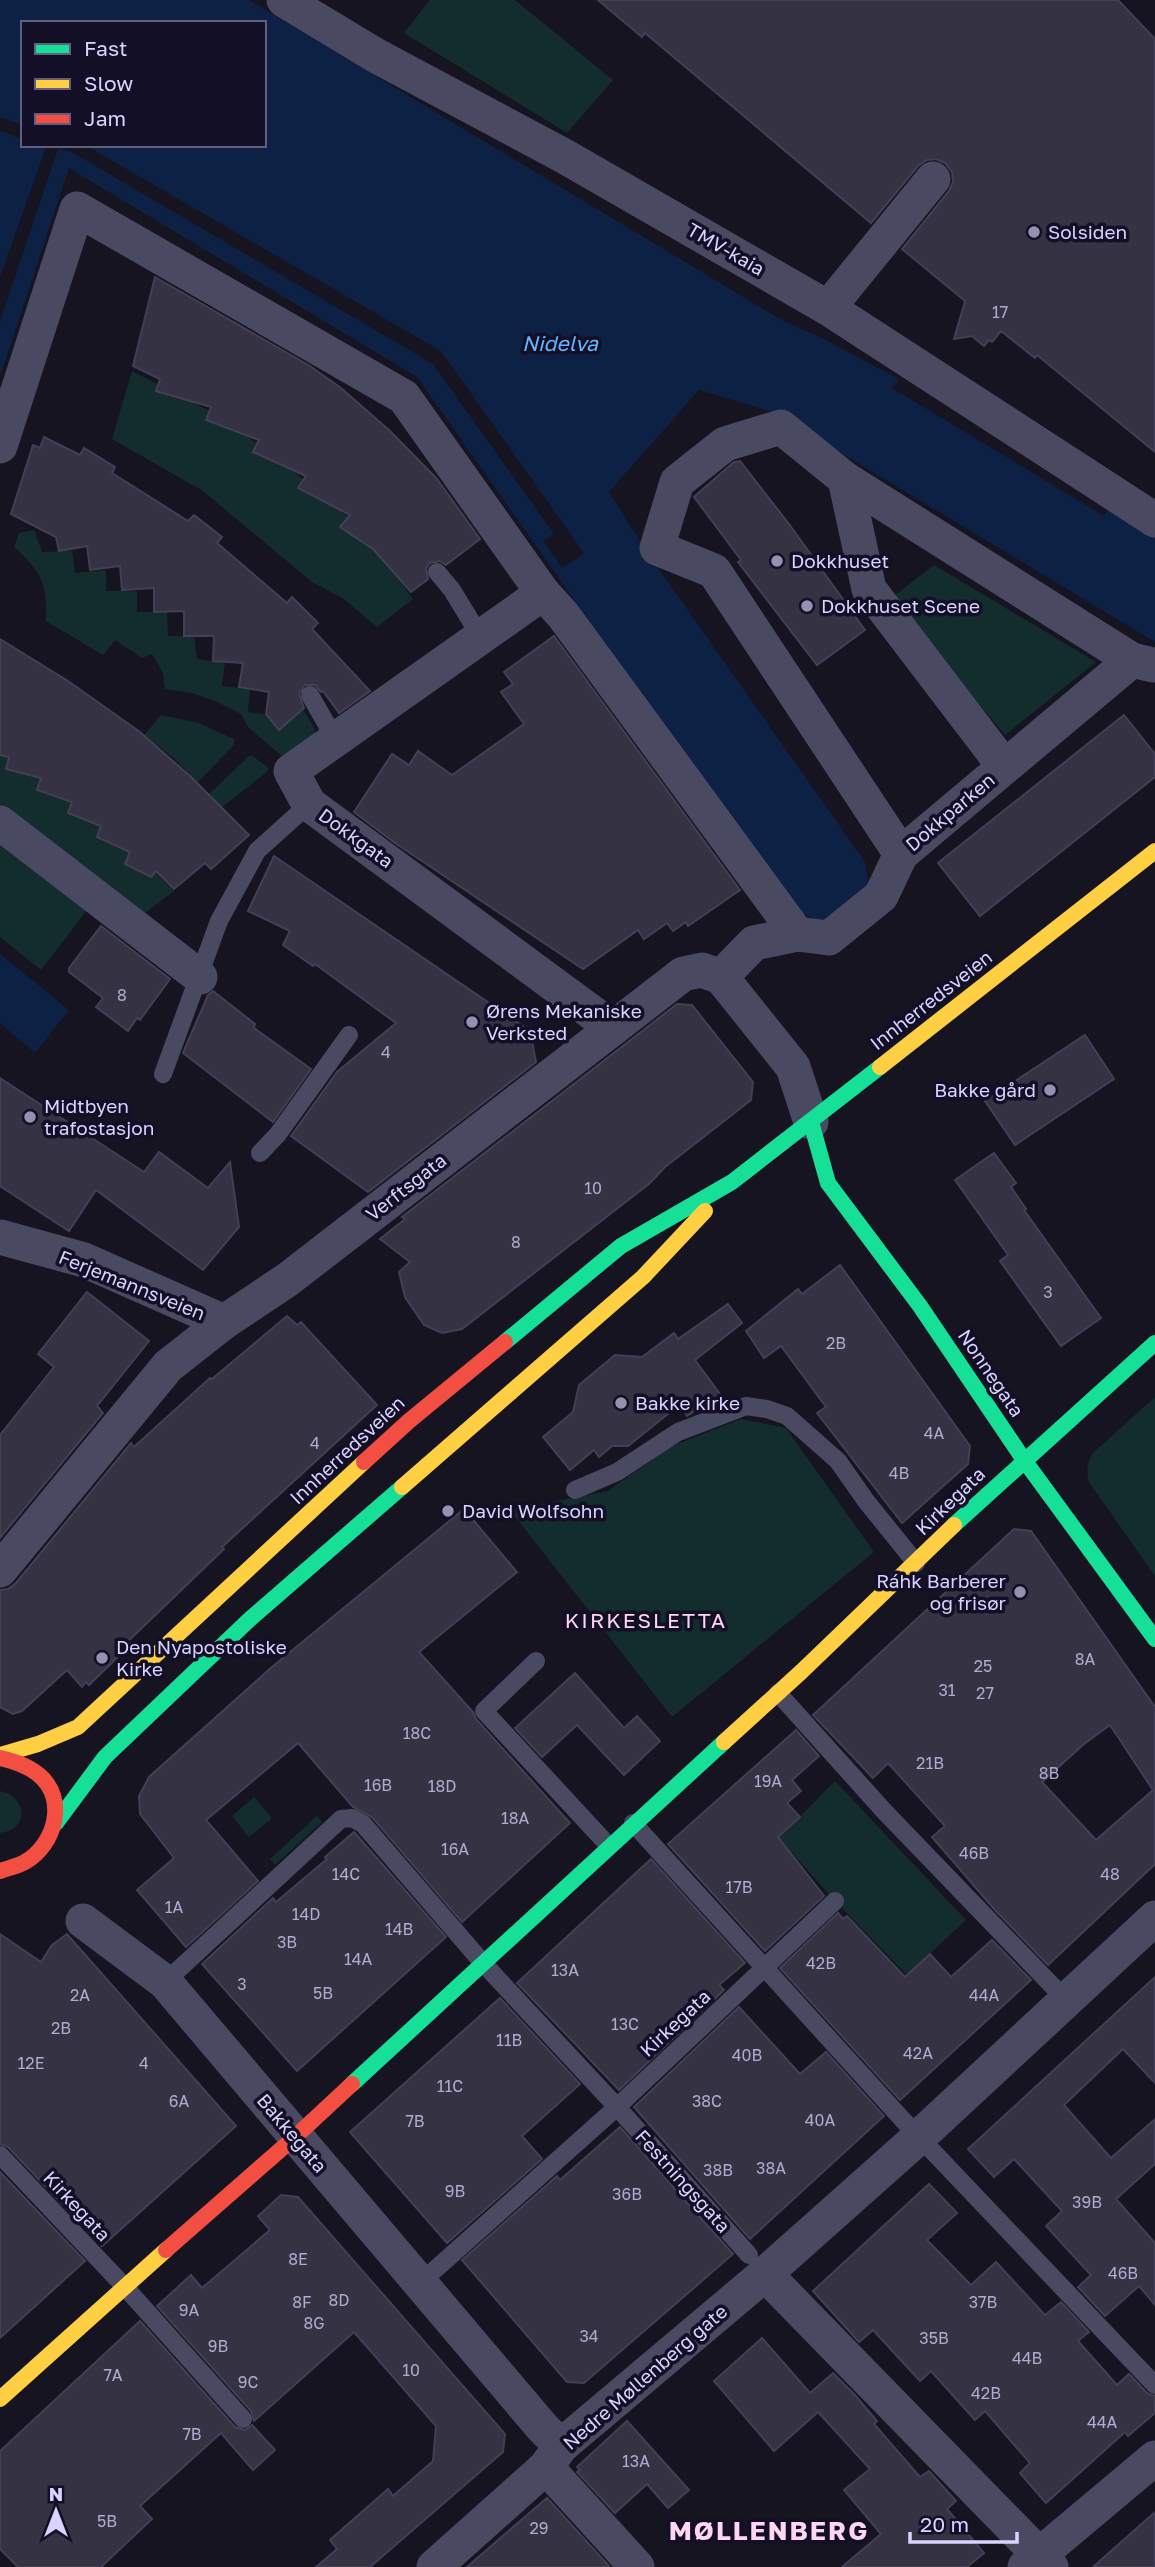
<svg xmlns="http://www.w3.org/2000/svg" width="1155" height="2567" font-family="'Golos Text',sans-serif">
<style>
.green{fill:#132c2d}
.water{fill:#0d2144;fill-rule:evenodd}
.pier{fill:#161421}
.building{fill:#343243;stroke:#433f54;stroke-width:2;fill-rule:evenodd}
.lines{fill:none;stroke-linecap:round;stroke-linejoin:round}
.lane{stroke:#4a4962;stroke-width:18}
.street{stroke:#4a4962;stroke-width:35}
.fast{stroke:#16e098;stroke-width:16}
.slow{stroke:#ffcf43;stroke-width:16}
.jam{stroke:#f24e42;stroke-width:16}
.poi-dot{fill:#9591b1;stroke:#130f26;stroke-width:2.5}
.labels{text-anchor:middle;stroke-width:7;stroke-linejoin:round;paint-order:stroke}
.number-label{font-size:16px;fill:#b0acd0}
.poi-label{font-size:19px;fill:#d9d4ff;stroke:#130f26;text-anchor:start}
.street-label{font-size:19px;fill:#d9d4ff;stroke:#130f26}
.water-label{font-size:21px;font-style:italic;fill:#62b6ff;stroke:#130f26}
.neighbourhood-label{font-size:21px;letter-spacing:2px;fill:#ffd6f0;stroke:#130f26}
.district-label{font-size:26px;font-weight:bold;letter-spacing:2px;fill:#ffd6f0;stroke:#130f26}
</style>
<rect width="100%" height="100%" fill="#161421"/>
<g class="green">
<path d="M430,0h85l98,80 -46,53 -163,-100z"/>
<path d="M132,371l91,47 88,67 58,51 44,63 -36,28 -33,-28 -32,-17 -109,-91 -91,-52z"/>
<path d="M34,530l8,22 30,-1 3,22 31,-3v21h31v21h30l1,24h26l3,23 28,4 -3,23 28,3 -2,23 21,3 30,-12 16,26 -1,6 -31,22 -35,-30 -7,-13 -26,-13 -23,-8 -27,-4 -2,-16 -11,-19 -10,4 -27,-18 -12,15 -57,-34c2,-36 -5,-50 -32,-74l5,-14z"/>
<path d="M934,565l162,97 -91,73 -115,-136z"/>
<path d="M161,715l38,8 35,16v6l-37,38 -22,-24 -31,-24z"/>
<path d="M0,747l15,8 108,86 51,50 -29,22 -145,-108z"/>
<path d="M249,756h4l15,12v3l-48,38 -12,-14z"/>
<path d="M0,843l87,67 -46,60 -41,-33z"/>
<path d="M1155,1397v179l-66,-94c-3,-12 -2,-19 4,-29z"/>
<path d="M741,1419l45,9 88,124 -202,165 -162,-207 98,-19 64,-45z"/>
<path d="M835,1781l131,139 -59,55 -72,-74 -56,-63z"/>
<path d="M0,1791c28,6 29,39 0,42z"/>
<path d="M254,1797l18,21 -23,19 -17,-21z"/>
<path d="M317,1816l5,6 -47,43 -5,-6z"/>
</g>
<g class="water">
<path d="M0,0h249l536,322 33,14 81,43 -7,9 212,128 7,-10 44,27v109l-382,-230 -74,-22 -90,102 35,56 221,314 5,29 -49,32 -31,-17 -373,-529 -348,-209 -69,209zM23,23h241v122h-241z"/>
<path d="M0,954l69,56 -34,43 -35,-30z"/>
</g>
<g class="pier">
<path d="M0,117l23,8v14l-23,-8z"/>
<path d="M41,145h44l356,206 143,202 -22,15 -19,-27 11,-7 -121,-170 -363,-213 -12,-2 -58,173v-45l46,-130z"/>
</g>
<g class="building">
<path d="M598,0h520l37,39v413l-118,-97 -2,3 -34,-27 -9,11 -3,-2 -5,6 -12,-10 -18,3 11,-38 -63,-52 47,-58 4,-9 -1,-10 -7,-9 -9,-4 -9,1 -9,6 -47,57 -226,-190 -3,4z"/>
<path d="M155,277l155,89 31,22 49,43 47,48 43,60 -34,26 -6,-4 -10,2 -4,6 2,10 -17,13 -38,-43 -33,-22 10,-12 -52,-27 8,-12 -53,-24 6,-12 -53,-20 5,-13 -55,-16 4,-12 -27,-13z"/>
<path d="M44,437l36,18 4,-7 31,19 -3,6 76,48 6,-6 28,22 -5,6 70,60 5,-6 26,26 -6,6 58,62 -31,22 -16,-22 -2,1 -6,-7h-10l-6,9 5,14 -25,22 -13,-16 3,-22 -30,-5 4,-24 -30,-2 1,-25h-30v-25l-30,1v-24l-32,2 -2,-24 -30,4 -3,-24 -28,5 -3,-14 -45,-23 22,-69 7,3z"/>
<path d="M740,461l49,63 76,106 -48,35 -79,-103 3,-2 -47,-63 40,-35z"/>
<path d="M554,636l186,254 -52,36 -2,-4 -13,9 -6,-8 -23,16 -6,-9 -55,39 -188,-126 -41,-31 38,-58 17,11 9,-14 34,24 72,-51 -23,-32 12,-8 -9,-12z"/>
<path d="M0,639l68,42 72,51 51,45 58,58 -38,34 -6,-6 -31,26 -18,-18 -5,6 -26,-13 5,-12 -33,-15 4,-11 -33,-13 4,-11 -35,-12 4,-12 -35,-9 3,-12 -9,-2z"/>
<path d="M1124,715l31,39v23l-175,139 -42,-53z"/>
<path d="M274,856l256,175 6,31 -168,130 -77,-56 46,-64 59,-49 -81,-59 -2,2 -30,-21 7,-14 -42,-20z"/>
<path d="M101,926l69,53 -30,41 -3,-2 -9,13 -32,-24 7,-9 -34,-26v-4z"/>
<path d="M213,991l42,33 -1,4 57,41 -38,53 -90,-69 25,-58z"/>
<path d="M677,1004l15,1 61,77 -2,18 -86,67 -15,16 -188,146 -20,4 -18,-8 -19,-28 -6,-25 11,-10 -30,-23 25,-20 -3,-2z"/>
<path d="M1085,1035l29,44 -99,66 -30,-44z"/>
<path d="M0,1078l144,94 15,-20 49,36 22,-26 9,65 -36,43 -107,-80 -27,41 -69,-45z"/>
<path d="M994,1153l22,30 -5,4 15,22 -2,1 77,108 -40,28 -61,-85 8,-6 -53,-75z"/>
<path d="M840,1265l130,181 -2,18 -66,59 -85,-110 9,-6 -45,-61 -17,12 -18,-27 52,-42 4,5z"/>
<path d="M87,1292l62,49 -52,65 6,7 -103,125v-103l54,-68 -16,-13z"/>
<path d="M728,1304l14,19 -47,37 25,34 -33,22 -8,-11 -51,41h-16l-13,11 -5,-7 -24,20 -27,-33 30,-25 6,-27 36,-30 27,2 32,-24 4,6z"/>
<path d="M287,1316l10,9 4,-3 76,83 -155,142 2,2 -103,99 3,3 -35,34 -3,-3 -4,5 -15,-17 -45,41 -9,3 -13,-7v-117l8,-1 8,-6 115,-140 3,4 76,-69 2,1z"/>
<path d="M464,1509l53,63 -98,80 54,60 3,7 94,104 -108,99 -90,-105 -19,-10 -55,-64 -92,77 52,61 -72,66 -49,-57 37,-32 -34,-44 -1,-18 10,-19 123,-110z"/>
<path d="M1014,1529l17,2 124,176v157l-107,101 -53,-55 -63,-73 13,-11 -57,-63 -15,15 -60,-63zM1110,1725l43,65 -57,50 -54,-58 42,-38z"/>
<path d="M575,1673l49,55 13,-12 23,25 -36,34 -47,-50 -35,32 -27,-29z"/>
<path d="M796,1730l23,26 -27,24 9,11 -14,12 13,14 -22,20 46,59 -59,55 -97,-107z"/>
<path d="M354,1832l92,105 -149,134 -95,-107 71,-66 3,4 51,-43 -2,-2z"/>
<path d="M651,1859l94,104 -26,22 5,5 -105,100 -102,-107z"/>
<path d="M838,1913l5,6 4,-3 58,61 25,-23 21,23 41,-37 39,40 -131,120 -120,-132z"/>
<path d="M0,1934l41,28 11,-17 15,-11 169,192 -134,120 -94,-99 -8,-3z"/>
<path d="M1155,1977v106l-32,-34 -59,56 47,53 44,-39v45l-39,35 39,44v62l-16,-19 -34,30 -27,-29 13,-12 -45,-49 16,-15 -48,-52 -20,18 -26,-28z"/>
<path d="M500,1998l80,86 -58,52 20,23 -95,84 -97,-111z"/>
<path d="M739,2007l61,67 26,-22 58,64 -134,123 -116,-132z"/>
<path d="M620,2127l113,127 -149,129 -17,-1 -105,-122 95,-84 3,4z"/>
<path d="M0,2172l85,89 -85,77z"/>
<path d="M929,2184l28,29 -30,27 44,45 25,-23 49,53 16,-13 28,30 -11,9 39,44 12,-11 18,19 8,3v17l-27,23 -3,-4 -79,71 -26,-30 10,-10 -45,-52 -10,9 -44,-49 -11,10 -47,-51 -14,12 -46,-51z"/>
<path d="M281,2195l17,2 207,237 -2,18 -133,115h-54l21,-18 -7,-9 58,-51 5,7 40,-35 3,-35 -82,-94 -100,89 -3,-10 -94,-105 34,-31 11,13 68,-58 -12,-14z"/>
<path d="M140,2321l95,106 10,3 7,-5 23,25 -22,20 -32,-37 -81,73 12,13 -51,48h-83l-18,-18v-98z"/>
<path d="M762,2338l48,55 23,-20 21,21 23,27 -3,3 46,53 9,-6 27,30 -9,8 37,44 -17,14h-125l39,-33 -37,-44 26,-21 -52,-57 -44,39 -60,-70z"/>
<path d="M627,2421l62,69 -21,18 -21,-24 -32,29 -38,-41 3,-2 -3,-3z"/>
<path d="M547,2498l63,69h-143l38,-33z"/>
<path d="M1155,2512v55h-62z"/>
</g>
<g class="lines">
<g class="lane">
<path d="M437,572l15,18 28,46"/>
<path d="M310,695l25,44"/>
<path d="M163,1074l56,-153 38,-70 52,-47"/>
<path d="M260,1153l18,-19 71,-99"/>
<path d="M575,1490l42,-18 61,-40 68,-26 21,3 20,7 51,45 28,40 50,62"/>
<path d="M536,1661l-52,50 124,134"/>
<path d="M778,1693l106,118 183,190"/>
<path d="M633,1823l269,296 253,266"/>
<path d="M165,1982l176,-163 11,-1 11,6 119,138 135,145 132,148"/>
<path d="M0,2155l124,131 119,133"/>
<path d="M420,2283l197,-176 218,-206"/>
</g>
<g class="street">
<path d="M284,0l91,55 189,101 264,152 327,212"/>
<path d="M828,308l105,-129"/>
<path d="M0,446l77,-237 327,188 139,196 20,22 234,319"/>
<path d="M845,479l24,110 135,177"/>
<path d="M543,593l-252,178 18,33 304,224"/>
<path d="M0,823l200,154"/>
<path d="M901,854l-187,-283 -57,-23 20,-66 48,-38 56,-17 64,52 287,181"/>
<path d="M721,977l33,-34 43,-9 32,4 52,-42 20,-42 231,-194 21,5"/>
<path d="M0,1237l84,23 140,62"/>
<path d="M0,1570l168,-204 56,-44 63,-42 396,-306 19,-4 19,7 72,90 18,55"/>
<path d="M83,1921l82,61 377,445 19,19"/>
<path d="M765,2274l286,293"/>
<path d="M546,2467l91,100"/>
<path d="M434,2567l112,-100 15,-21 204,-172 154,-137 236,-219"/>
<path d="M1025,2567l130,-109"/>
</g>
<g class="fast">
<path d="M811,1122l17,61 92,123 104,154 131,179"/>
<path d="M505,1342l116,-96 111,-64 148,-115"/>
<path d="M954,1525l201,-182"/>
<path d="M56,1823l49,-66 145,-138 152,-132"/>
<path d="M352,2084l372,-342"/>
</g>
<g class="slow">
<path d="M880,1067l275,-216"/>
<path d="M402,1487l241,-210 62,-66"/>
<path d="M724,1742l77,-70 153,-147"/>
<path d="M0,1755l38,-11 40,-17 286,-265"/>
<path d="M0,2399l166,-149"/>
</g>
<g class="jam">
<path d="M364,1462l45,-41 96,-79"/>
<path d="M0,1758c15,4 27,7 39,17 29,24 16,70 -14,87 -7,4 -17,6 -25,9"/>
<path d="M166,2250l129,-113 57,-53"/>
</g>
</g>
<g class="poi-dot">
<circle cx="1034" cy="232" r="7"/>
<circle cx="777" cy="561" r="7"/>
<circle cx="807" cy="606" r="7"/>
<circle cx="472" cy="1022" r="7"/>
<circle cx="1050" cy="1090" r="7"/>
<circle cx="30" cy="1117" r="7"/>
<circle cx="621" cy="1403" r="7"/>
<circle cx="448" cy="1511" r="7"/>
<circle cx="1020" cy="1592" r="7"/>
<circle cx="102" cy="1658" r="7"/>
</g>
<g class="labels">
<g class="number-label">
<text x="1000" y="318">17</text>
<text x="122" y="1001">8</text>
<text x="386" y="1058">4</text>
<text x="593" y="1194">10</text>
<text x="516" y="1248">8</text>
<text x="1048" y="1298">3</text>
<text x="836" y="1349">2B</text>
<text x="934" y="1439">4A</text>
<text x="315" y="1449">4</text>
<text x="899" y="1479">4B</text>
<text x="1085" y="1665">8A</text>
<text x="983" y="1672">25</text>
<text x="947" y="1696">31</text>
<text x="985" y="1699">27</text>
<text x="417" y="1739">18C</text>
<text x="930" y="1769">21B</text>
<text x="1049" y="1779">8B</text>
<text x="768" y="1787">19A</text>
<text x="378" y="1791">16B</text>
<text x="442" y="1792">18D</text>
<text x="515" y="1824">18A</text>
<text x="455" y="1855">16A</text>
<text x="974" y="1859">46B</text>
<text x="346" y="1880">14C</text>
<text x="1110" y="1880">48</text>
<text x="739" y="1893">17B</text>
<text x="174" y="1913">1A</text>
<text x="306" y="1920">14D</text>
<text x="399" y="1935">14B</text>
<text x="287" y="1948">3B</text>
<text x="358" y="1965">14A</text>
<text x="821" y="1969">42B</text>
<text x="565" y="1976">13A</text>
<text x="242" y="1990">3</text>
<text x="323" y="1999">5B</text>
<text x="80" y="2001">2A</text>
<text x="984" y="2001">44A</text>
<text x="625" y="2030">13C</text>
<text x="61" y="2034">2B</text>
<text x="509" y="2046">11B</text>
<text x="918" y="2059">42A</text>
<text x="747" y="2061">40B</text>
<text x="31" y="2069">12E</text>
<text x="144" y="2069">4</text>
<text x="450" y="2092">11C</text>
<text x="179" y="2107">6A</text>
<text x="707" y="2107">38C</text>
<text x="820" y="2126">40A</text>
<text x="415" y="2127">7B</text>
<text x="771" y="2174">38A</text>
<text x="718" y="2176">38B</text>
<text x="455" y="2197">9B</text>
<text x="627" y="2200">36B</text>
<text x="1087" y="2208">39B</text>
<text x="298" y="2265">8E</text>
<text x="1123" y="2279">46B</text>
<text x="339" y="2306">8D</text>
<text x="302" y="2308">8F</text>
<text x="983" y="2308">37B</text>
<text x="189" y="2316">9A</text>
<text x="314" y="2329">8G</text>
<text x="589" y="2342">34</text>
<text x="934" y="2344">35B</text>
<text x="218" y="2352">9B</text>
<text x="1027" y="2364">44B</text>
<text x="411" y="2376">10</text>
<text x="113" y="2381">7A</text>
<text x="248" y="2388">9C</text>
<text x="986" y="2399">42B</text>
<text x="1102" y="2428">44A</text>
<text x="192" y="2440">7B</text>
<text x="636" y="2467">13A</text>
<text x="107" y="2527">5B</text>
<text x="539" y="2534">29</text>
</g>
<g class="poi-label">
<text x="1048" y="239">Solsiden</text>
<text x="791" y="568">Dokkhuset</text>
<text x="821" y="613">Dokkhuset Scene</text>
<text x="486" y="1018">Ørens Mekaniske<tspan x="486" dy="22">Verksted</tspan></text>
<text x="1036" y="1097" text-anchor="end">Bakke gård</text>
<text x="44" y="1113">Midtbyen<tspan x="44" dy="22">trafostasjon</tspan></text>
<text x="635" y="1410">Bakke kirke</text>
<text x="462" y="1518">David Wolfsohn</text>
<text x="1006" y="1588" text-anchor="end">Ráhk Barberer<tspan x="1006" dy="22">og frisør</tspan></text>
<text x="116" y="1654">Den Nyapostoliske<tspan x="116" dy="22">Kirke</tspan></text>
</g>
<g class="street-label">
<text transform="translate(726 249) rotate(30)" y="7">TMV-kaia</text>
<text transform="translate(950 812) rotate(-40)" y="7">Dokkparken</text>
<text transform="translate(356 838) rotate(36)" y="7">Dokkgata</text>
<text transform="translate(931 1000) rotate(-38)" y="7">Innherredsveien</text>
<text transform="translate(406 1187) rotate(-38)" y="7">Verftsgata</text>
<text transform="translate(132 1285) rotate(22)" y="7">Ferjemannsveien</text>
<text transform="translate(991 1373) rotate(56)" y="7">Nonnegata</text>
<text transform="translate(347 1450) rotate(-43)" y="7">Innherredsveien</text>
<text transform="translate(950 1501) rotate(-44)" y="7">Kirkegata</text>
<text transform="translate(675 2023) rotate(-43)" y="7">Kirkegata</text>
<text transform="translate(292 2133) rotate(50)" y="7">Bakkegata</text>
<text transform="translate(683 2181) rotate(48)" y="7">Festningsgata</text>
<text transform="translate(77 2206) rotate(47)" y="7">Kirkegata</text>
<text transform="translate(645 2377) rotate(-41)" y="7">Nedre Møllenberg gate</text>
</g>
<g class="water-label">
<text x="560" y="351">Nidelva</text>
</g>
<g class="neighbourhood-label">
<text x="646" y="1628">KIRKESLETTA</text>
</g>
<g class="district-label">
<text x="769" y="2540">MØLLENBERG</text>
</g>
</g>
<rect x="21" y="21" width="245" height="126" fill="#130f26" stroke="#625e7d" stroke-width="2"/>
<rect x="35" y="44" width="35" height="10" fill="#16e098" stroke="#625e7d" stroke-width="2"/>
<text x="84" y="56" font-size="21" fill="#d9d4ff">Fast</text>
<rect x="35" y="79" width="35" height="10" fill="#ffcf43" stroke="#625e7d" stroke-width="2"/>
<text x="84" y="91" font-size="21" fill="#d9d4ff">Slow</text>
<rect x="35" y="114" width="35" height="10" fill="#f24e42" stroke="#625e7d" stroke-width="2"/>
<text x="84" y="126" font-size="21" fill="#d9d4ff">Jam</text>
<g transform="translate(56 2511)" stroke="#130f26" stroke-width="5" paint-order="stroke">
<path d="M0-5L12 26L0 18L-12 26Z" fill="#d9d4ff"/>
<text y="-10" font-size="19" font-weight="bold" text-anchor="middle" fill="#d9d4ff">N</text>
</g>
<path d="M910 2532v10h107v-10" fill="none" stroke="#d9d4ff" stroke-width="3.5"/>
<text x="920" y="2532" font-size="21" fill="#d9d4ff" stroke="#130f26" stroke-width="5" paint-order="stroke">20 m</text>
</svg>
